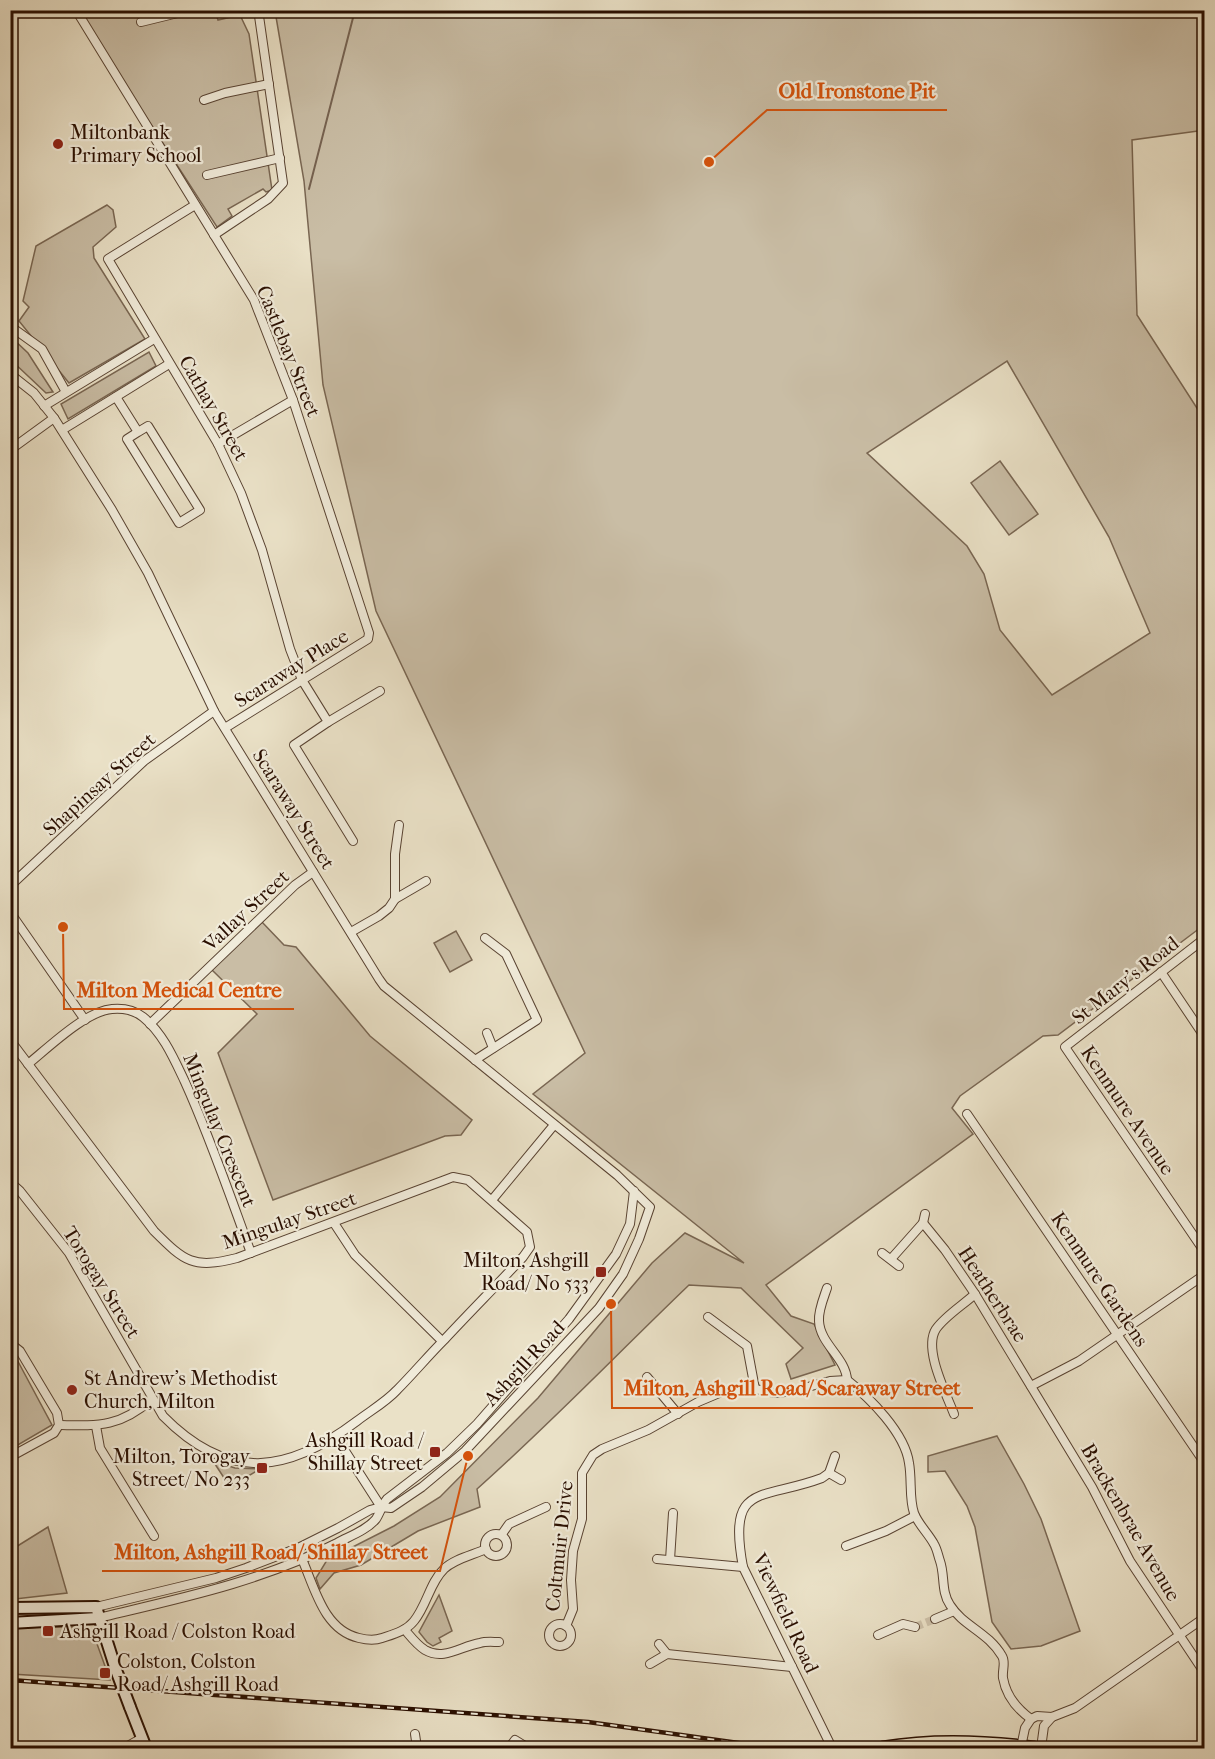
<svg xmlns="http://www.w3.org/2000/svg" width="1215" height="1759" font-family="'IM FELL French Canon',serif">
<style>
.green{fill:#c9bda5;stroke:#796652;stroke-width:1.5;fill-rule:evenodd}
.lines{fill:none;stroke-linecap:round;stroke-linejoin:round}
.stream{stroke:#75614f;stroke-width:2}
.street-tunnel{stroke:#cdc1a9;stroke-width:8;stroke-dasharray:8 4;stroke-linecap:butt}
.street-casing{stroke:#594332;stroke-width:10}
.secondary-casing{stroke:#290e00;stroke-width:14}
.primary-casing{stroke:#290e00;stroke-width:15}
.street{stroke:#f1ecdb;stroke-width:8}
.secondary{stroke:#f1ecdb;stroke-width:10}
.primary{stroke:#eae1c7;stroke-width:12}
.rail-casing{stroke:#290e00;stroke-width:4.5}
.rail{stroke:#f1ecdb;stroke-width:2;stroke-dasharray:7;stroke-linecap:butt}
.secondary-bridge-casing{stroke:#290e00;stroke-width:14;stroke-linecap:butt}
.secondary-bridge{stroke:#f1ecdb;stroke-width:10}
.poi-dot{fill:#8f2418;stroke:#f1ecdb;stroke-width:2}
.labels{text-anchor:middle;stroke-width:4.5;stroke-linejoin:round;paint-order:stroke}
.poi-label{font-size:20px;fill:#290e00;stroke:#f1ecdb;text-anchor:start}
.street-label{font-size:20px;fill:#290e00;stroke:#f1ecdb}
.leader{fill:none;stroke:#d5520b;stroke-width:2}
.callout-dot{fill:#d5520b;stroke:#f1ecdb;stroke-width:2}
.callout-label{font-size:21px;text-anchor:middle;font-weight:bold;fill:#d5520b;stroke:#f1ecdb;stroke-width:4.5;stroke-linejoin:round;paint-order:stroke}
</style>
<rect width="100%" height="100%" fill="#eae1c7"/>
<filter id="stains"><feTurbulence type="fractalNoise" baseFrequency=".00333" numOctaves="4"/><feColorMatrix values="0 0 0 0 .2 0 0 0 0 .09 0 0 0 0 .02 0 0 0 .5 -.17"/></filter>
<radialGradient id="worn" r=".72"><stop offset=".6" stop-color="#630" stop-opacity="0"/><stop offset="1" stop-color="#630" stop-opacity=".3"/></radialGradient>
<g class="green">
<path d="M80,11h135l3,9 22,-5 9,19 23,156 -6,2 -3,-3 -35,20 4,7 -15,11 -106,-164z"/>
<path d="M275,11h929v121l-6,-1 -66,9 5,175 67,104v506l-146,110 -15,1 -83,60 -8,12 21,26 -207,151 25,31 23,8 21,41 -44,14 -5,-15 17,-16 -62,-60 -52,-3c-71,68 -139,139 -212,204l3,18 -62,24 -57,34 -27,8 -14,16 -4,-11 11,-18 67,-34 46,-29 98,-99 114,-135 33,-30 59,30 -211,-169 52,-41 -209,-442 -53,-226 -19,-204zM1007,361l102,176 41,96 -98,62 -52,-65 -16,-56 -17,-28 -100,-93z"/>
<path d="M107,205l6,5 3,17 -23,20 1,11 51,81 -76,44 -50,-62 10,-14 -6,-6 13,-55z"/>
<path d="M11,337l17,16 25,39 -7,1 -35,-33z"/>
<path d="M149,352l7,14 -88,53 -7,-15z"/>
<path d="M1000,461l38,53 -29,21 -38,-52z"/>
<path d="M261,921l23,24 12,2 74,89 102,84 -11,15 -16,1 -172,64 -55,-147 39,-39 -46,-45z"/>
<path d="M456,931l16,29 -22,12 -16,-29z"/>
<path d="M11,1353l3,1 38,71 -41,24z"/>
<path d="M997,1436l27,48 17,35 39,112 -39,15 -30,3 -19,-27 -17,-95 -8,-21 -22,-35 -17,1v-16z"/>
<path d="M213,1461l22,7 25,1 -30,18z"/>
<path d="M48,1527l19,66 -52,6 -4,-6v-43z"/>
<path d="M439,1595l13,36 -13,7 2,4 -8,4 -6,-4 -8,-10z"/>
<path d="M48,1627h38l6,3 18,50 -99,-6v-46z"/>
</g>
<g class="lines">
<path class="stream" d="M309,189l46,-179"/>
<path class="street-tunnel" d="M915,1627l20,-8"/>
<g class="street-casing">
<g id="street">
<path d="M76,10l178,290 39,100 76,233 -1,6 -143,89"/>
<path d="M141,22l49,-12"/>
<path d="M204,100l21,-7 44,-9"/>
<path d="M207,175l73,-17"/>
<path d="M195,205l-87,54 110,185 23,49 21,57 28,99 12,31 26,42 -34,23 59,96"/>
<path d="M214,235l54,-36 15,-16 -24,-167 -6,-6"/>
<path d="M10,326l32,23 24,43"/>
<path d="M10,374l24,19 20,25 58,92 36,63 66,138 165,268 5,7 233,189 33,32 -11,32 -16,35 -24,34 -134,143 -43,36 -31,21 -10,-1 -11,3 -32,18 -40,20 -52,20 -30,10 -120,29"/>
<path d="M116,397l22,35 10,-6 52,84 -21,13 -52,-84 11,-7"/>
<path d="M44,406l110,-67"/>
<path d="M62,430l107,-66"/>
<path d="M218,444l75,-44"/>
<path d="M10,450l44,-32"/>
<path d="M328,722l52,-31"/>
<path d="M10,886l134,-125 70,-50"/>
<path d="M395,899l31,-18"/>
<path d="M10,912l75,108"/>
<path d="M351,932l28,-16 10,-8 6,-9v-45l4,-29"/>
<path d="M1204,939l-139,108 139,204"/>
<path d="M1161,972l43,64"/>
<path d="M150,1024l145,-139 18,-13"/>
<path d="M487,1033l6,15"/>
<path d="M10,1040l144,191c31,31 39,38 83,27l216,-81 15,3 59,52 3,15 -7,10c-26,28 -53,55 -79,83 -16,16 -31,34 -47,50 -11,12 -27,21 -40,31 -70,53 -129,61 -194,-5l-94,-163 -49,-62 -10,-9"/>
<path d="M475,1060l62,-40 -31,-66 -21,-16"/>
<path d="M28,1064c21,-17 58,-53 84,-55 11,-1 22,1 31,8 20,16 31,42 42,65 25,55 45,114 66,171"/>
<path d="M967,1114l237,348"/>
<path d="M492,1200l62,-75"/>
<path d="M334,1223l21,32 87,86"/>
<path d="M923,1223l22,27 30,44 117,193 38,74 74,111"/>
<path d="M882,1253l17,13"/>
<path d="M891,1259l32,-36 2,-9"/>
<path d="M827,1288c-3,9 -9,23 -8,33 1,23 27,37 28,59"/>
<path d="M708,1317l39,29 8,43"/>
<path d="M10,1343l10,8 37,62 2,12 -5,8 -44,24"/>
<path d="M647,1377l31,37"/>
<path d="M847,1380c23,18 58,53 62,83 3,16 0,36 5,50 4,11 14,20 20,31 3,5 4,11 6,17 5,14 1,31 10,44 13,21 38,27 52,51 4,6 0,14 1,22 3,17 14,31 28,41"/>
<path d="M1031,1386l48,-25 125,-86"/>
<path d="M954,1414c-8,-21 -31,-65 -18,-85 9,-13 27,-24 39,-35"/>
<path d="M59,1425c41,1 61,2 93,-26"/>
<path d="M96,1426l4,22 54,88"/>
<path d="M336,1437l45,70"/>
<path d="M829,1473l12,7"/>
<circle cx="496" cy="1545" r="11"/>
<path d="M502,1534l7,-10 37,-17"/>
<path d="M846,1546l40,-15 29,-15"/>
<path d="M302,1559c13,30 22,71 57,79 8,2 15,3 23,0 12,-4 24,-7 32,-17 13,-16 16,-39 30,-52 10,-10 29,-14 42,-20"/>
<path d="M657,1559l86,8"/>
<path d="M670,1560l3,-47"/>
<path d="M98,1618c84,-20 162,-36 239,-75 13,-7 30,-13 39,-24 4,-6 6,-14 11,-20l60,-46 30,-29 92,-105 47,-65 14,-30 4,-33"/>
<path d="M935,1619l19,-8"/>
<circle cx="560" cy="1635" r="11"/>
<path d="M566,1626l7,-17 -2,-29 2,-29 9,-32v-46l11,-18 9,-6 46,-19 50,-28 26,-11 31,-2 21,4 17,-2 37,-10 17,-1"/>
<path d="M405,1630c6,7 12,15 20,20 19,11 36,-4 55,-7 6,-2 13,-1 19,-1"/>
<path d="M878,1635l25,-11 12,3"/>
<path d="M659,1644l8,10"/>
<path d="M650,1664l17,-10 125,13"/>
<path d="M415,1734l2,14"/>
<path d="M1021,1747l4,-19 6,-9 6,-3 15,1 23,-9 129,-90"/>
<path d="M88,1748h16"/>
<path d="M124,1748l18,-10"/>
<path d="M509,1748l6,-8 13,8"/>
<path d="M832,1748l-89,-181c-16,-86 18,-66 79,-89l7,-5 6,-17"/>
<path d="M1041,1748l3,-22 8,-9"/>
</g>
</g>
<g class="secondary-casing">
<g id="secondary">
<path d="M10,1608l86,-1 20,63"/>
<path d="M10,1623l88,-5"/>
<path d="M130,1707l16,41"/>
</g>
</g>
<g class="primary-casing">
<path id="primary" d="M883,1748c47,-8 104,-6 151,0"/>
</g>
<use href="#street" class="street"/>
<use href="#secondary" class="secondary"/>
<use href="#primary" class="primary"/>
<g class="rail-casing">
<path id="rail" d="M10,1680l578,42 186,26"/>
</g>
<use href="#rail" class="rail"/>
<g class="secondary-bridge-casing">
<path id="secondary-bridge" d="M116,1670l14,37"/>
</g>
<use href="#secondary-bridge" class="secondary-bridge"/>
</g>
<g class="poi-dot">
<circle cx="58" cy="144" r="6"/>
<rect x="595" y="1266" width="12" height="12" rx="3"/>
<circle cx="72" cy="1390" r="6"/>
<rect x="429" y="1446" width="12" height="12" rx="3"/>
<rect x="256" y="1462" width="12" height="12" rx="3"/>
<rect x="42" y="1625" width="12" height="12" rx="3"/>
<rect x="99" y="1667" width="12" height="12" rx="3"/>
</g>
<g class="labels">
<g class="poi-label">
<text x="70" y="139">Miltonbank<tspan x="70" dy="23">Primary School</tspan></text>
<text x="589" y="1267" text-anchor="end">Milton, Ashgill<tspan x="589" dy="23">Road/ No 533</tspan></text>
<text x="84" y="1385">St Andrew's Methodist<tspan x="84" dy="23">Church, Milton</tspan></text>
<text x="423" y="1447" text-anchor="end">Ashgill Road /<tspan x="423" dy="23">Shillay Street</tspan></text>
<text x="250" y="1463" text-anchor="end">Milton, Torogay<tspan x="250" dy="23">Street/ No 233</tspan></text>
<text x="60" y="1638">Ashgill Road / Colston Road</text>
<text x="117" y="1668">Colston, Colston<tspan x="117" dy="23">Road/ Ashgill Road</tspan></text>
</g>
<g class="street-label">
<text transform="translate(289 351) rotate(68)" y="7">Castlebay Street</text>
<text transform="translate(214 408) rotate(60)" y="7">Cathay Street</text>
<text transform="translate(291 668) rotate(-32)" y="7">Scaraway Place</text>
<text transform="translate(99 784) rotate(-42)" y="7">Shapinsay Street</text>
<text transform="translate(294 809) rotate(58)" y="7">Scaraway Street</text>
<text transform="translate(246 910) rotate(-43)" y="7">Vallay Street</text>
<text transform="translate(1125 980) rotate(-38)" y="7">St Mary's Road</text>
<text transform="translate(1128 1110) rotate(56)" y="7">Kenmure Avenue</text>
<text transform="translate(220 1130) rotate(68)" y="7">Mingulay Crescent</text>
<text transform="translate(289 1220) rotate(-19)" y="7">Mingulay Street</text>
<text transform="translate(1100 1279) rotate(56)" y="7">Kenmure Gardens</text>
<text transform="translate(102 1282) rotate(58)" y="7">Torogay Street</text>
<text transform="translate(993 1294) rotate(57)" y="7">Heatherbrae</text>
<text transform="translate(524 1363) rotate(-47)" y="7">Ashgill Road</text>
<text transform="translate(1131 1522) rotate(60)" y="7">Brackenbrae Avenue</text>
<text transform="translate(559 1546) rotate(-84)" y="7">Coltmuir Drive</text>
<text transform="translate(786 1613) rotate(65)" y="7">Viewfield Road</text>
</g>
</g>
<path class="leader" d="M709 162L767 110H947M63 927L64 1009H294M611 1304L612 1408H973M468 1456L440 1571H102"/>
<g class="callout-dot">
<circle cx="709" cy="162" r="6"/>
<circle cx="63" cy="927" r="6"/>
<circle cx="611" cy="1304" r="6"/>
<circle cx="468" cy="1456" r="6"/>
</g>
<g class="callout-label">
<text x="857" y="98">Old Ironstone Pit</text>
<text x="179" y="997">Milton Medical Centre</text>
<text x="792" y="1395">Milton, Ashgill Road/ Scaraway Street</text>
<text x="271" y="1559">Milton, Ashgill Road/ Shillay Street</text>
</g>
<rect width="1215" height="1759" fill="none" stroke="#eae1c7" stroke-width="36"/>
<rect x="12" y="12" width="1191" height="1735" fill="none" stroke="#290e00" stroke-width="3"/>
<rect x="18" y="18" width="1179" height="1723" fill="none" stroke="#290e00" stroke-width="1.5"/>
<rect width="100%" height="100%" filter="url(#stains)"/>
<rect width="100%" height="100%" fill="url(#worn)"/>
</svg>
